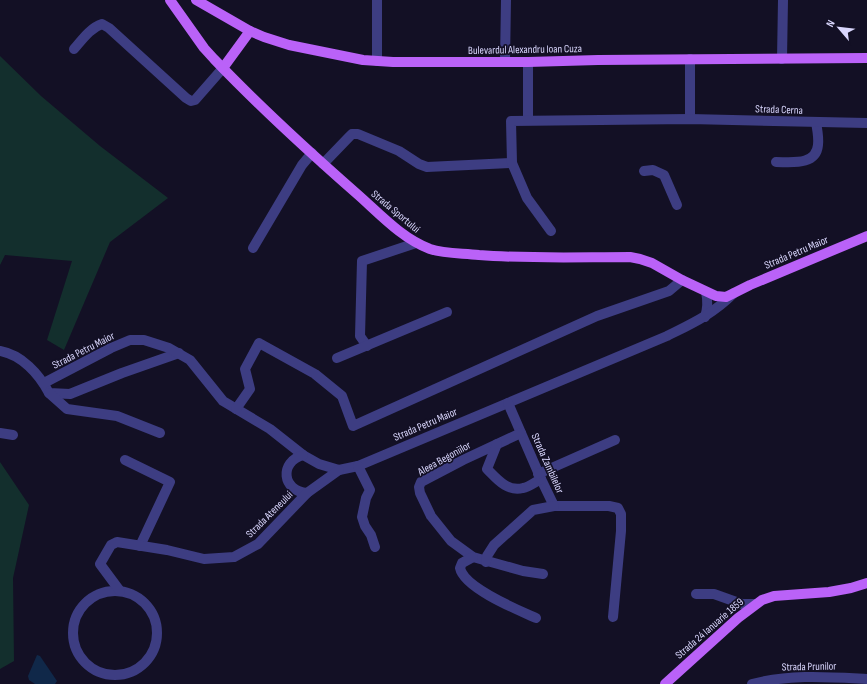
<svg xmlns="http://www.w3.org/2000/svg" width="867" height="684" font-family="'Sofia Sans Condensed',sans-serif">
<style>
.green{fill:#132f2d}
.water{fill:#102849}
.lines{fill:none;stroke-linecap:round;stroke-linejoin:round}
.minor{stroke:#3d3d82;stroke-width:10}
.major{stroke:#ba62f8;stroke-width:10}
.labels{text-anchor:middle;stroke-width:3.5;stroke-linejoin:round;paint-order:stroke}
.street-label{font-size:11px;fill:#d9d6fd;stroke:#131025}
</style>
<rect width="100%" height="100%" fill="#131025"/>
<g class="green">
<path d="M0,56l41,40 59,50 68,52 -58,44 -46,108 -17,-10 25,-79 -67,-6 -5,10z"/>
<path d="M0,462l29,43 -16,73 1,83 -14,8z"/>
</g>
<path class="water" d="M37,655l3,1 17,25 -2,3h-20l-6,-4 -1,-4z"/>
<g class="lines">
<g class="minor">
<path d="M74,49c8,-9 16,-21 28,-25l7,4 77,70 5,3 4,-1 28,-32"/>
<path d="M690,59v60"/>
<path d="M782,59l1,-59"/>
<path d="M377,61v-61"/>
<path d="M505,61l1,-61"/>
<path d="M528,62v58"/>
<path d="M776,162c15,0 40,4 42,-17 1,-8 -1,-16 -2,-23"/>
<path d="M323,164l26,-27 3,-3h6l41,17 20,13 8,3 85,-4"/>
<path d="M644,171l9,-1 11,5 13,30"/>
<path d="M551,231l-24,-33 -15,-35 -1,-42 179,-2 177,4"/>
<path d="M253,248l49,-83 10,-12"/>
<path d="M705,317c3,-9 3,-16 1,-25"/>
<path d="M367,346l-7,-10 2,-75 54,-18"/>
<path d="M0,351c22,4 39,23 49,42l21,1 52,-21 57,-20"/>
<path d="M337,358l110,-46"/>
<path d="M44,383l67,-35 19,-8h14l25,8 21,12 33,41 47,28 33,26 16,9 20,6 19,-4 309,-130c26,-13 46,-22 67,-43"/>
<path d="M49,393l18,16 50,7 43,17"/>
<path d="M508,403l33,76 13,27h55l9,2 3,6v17l-8,86"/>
<path d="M236,409l14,-20 -5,-20 14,-26 56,31 27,22 11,30 244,-110 72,-25 13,-11"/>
<path d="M0,433l13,2"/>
<path d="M521,433l-58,27 -42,22 -2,5 1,6 11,23 20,25 22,16 50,14 20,3"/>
<path d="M497,444l-10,25c10,10 20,23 36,19 6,-1 12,-6 18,-9"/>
<path d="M303,455c-24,7 -21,36 4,38"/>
<path d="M125,460l45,22 -30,64"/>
<path d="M358,466l12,24 -4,8 -4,19 3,9 6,9 4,12"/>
<path d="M538,474l77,-34"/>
<path d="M473,557l-11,6 -2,5c4,20 58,42 76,50"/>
<path d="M486,562l1,-6 7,-11 39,-35 21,-4"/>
<circle cx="115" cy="633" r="42"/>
<path d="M120,591l-20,-27 11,-19 6,-3 50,8 37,9 30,-2 24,-13 49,-51 32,-23"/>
<path d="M696,594h18l28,10h14"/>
<path d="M752,684c38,-10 76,-7 115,-5"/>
</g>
<g class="major">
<path d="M170,0l34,48 10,11c45,47 93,91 142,134 23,20 45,45 74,56 15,5 33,4 49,6 50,4 101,2 151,2l10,2 12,4 30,17 34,16 10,1 24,-12 117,-49"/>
<path d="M196,0l54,31 14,6 25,8 74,15 30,2h135l70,-2 269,-2"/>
<path d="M223,68l27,-37"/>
<path d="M665,684l73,-66 24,-18 12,-4 55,-4 22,-4 16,-5"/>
</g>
</g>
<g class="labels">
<g class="street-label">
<text transform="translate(525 49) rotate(-1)" y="4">Bulevardul Alexandru Ioan Cuza</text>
<text transform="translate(779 109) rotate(2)" y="4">Strada Cerna</text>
<text transform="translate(396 211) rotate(40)" y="4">Strada Sportului</text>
<text transform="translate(796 252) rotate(-23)" y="4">Strada Petru Maior</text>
<text transform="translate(83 350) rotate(-27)" y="4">Strada Petru Maior</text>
<text transform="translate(425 424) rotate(-23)" y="4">Strada Petru Maior</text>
<text transform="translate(444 458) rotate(-29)" y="4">Aleea Begoniilor</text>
<text transform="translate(548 463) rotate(66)" y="4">Strada Zambilelor</text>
<text transform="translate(269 514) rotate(-45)" y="4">Strada Ateneului</text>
<text transform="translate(709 628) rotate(-41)" y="4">Strada 24 Ianuarie 1859</text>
<text transform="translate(809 666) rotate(-1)" y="4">Strada Prunilor</text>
</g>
</g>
<g transform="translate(839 28) rotate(298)" stroke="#131025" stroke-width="3" paint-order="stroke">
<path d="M0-3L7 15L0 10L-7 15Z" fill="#d9d6fd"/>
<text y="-6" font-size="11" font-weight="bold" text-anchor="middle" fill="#d9d6fd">N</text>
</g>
</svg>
